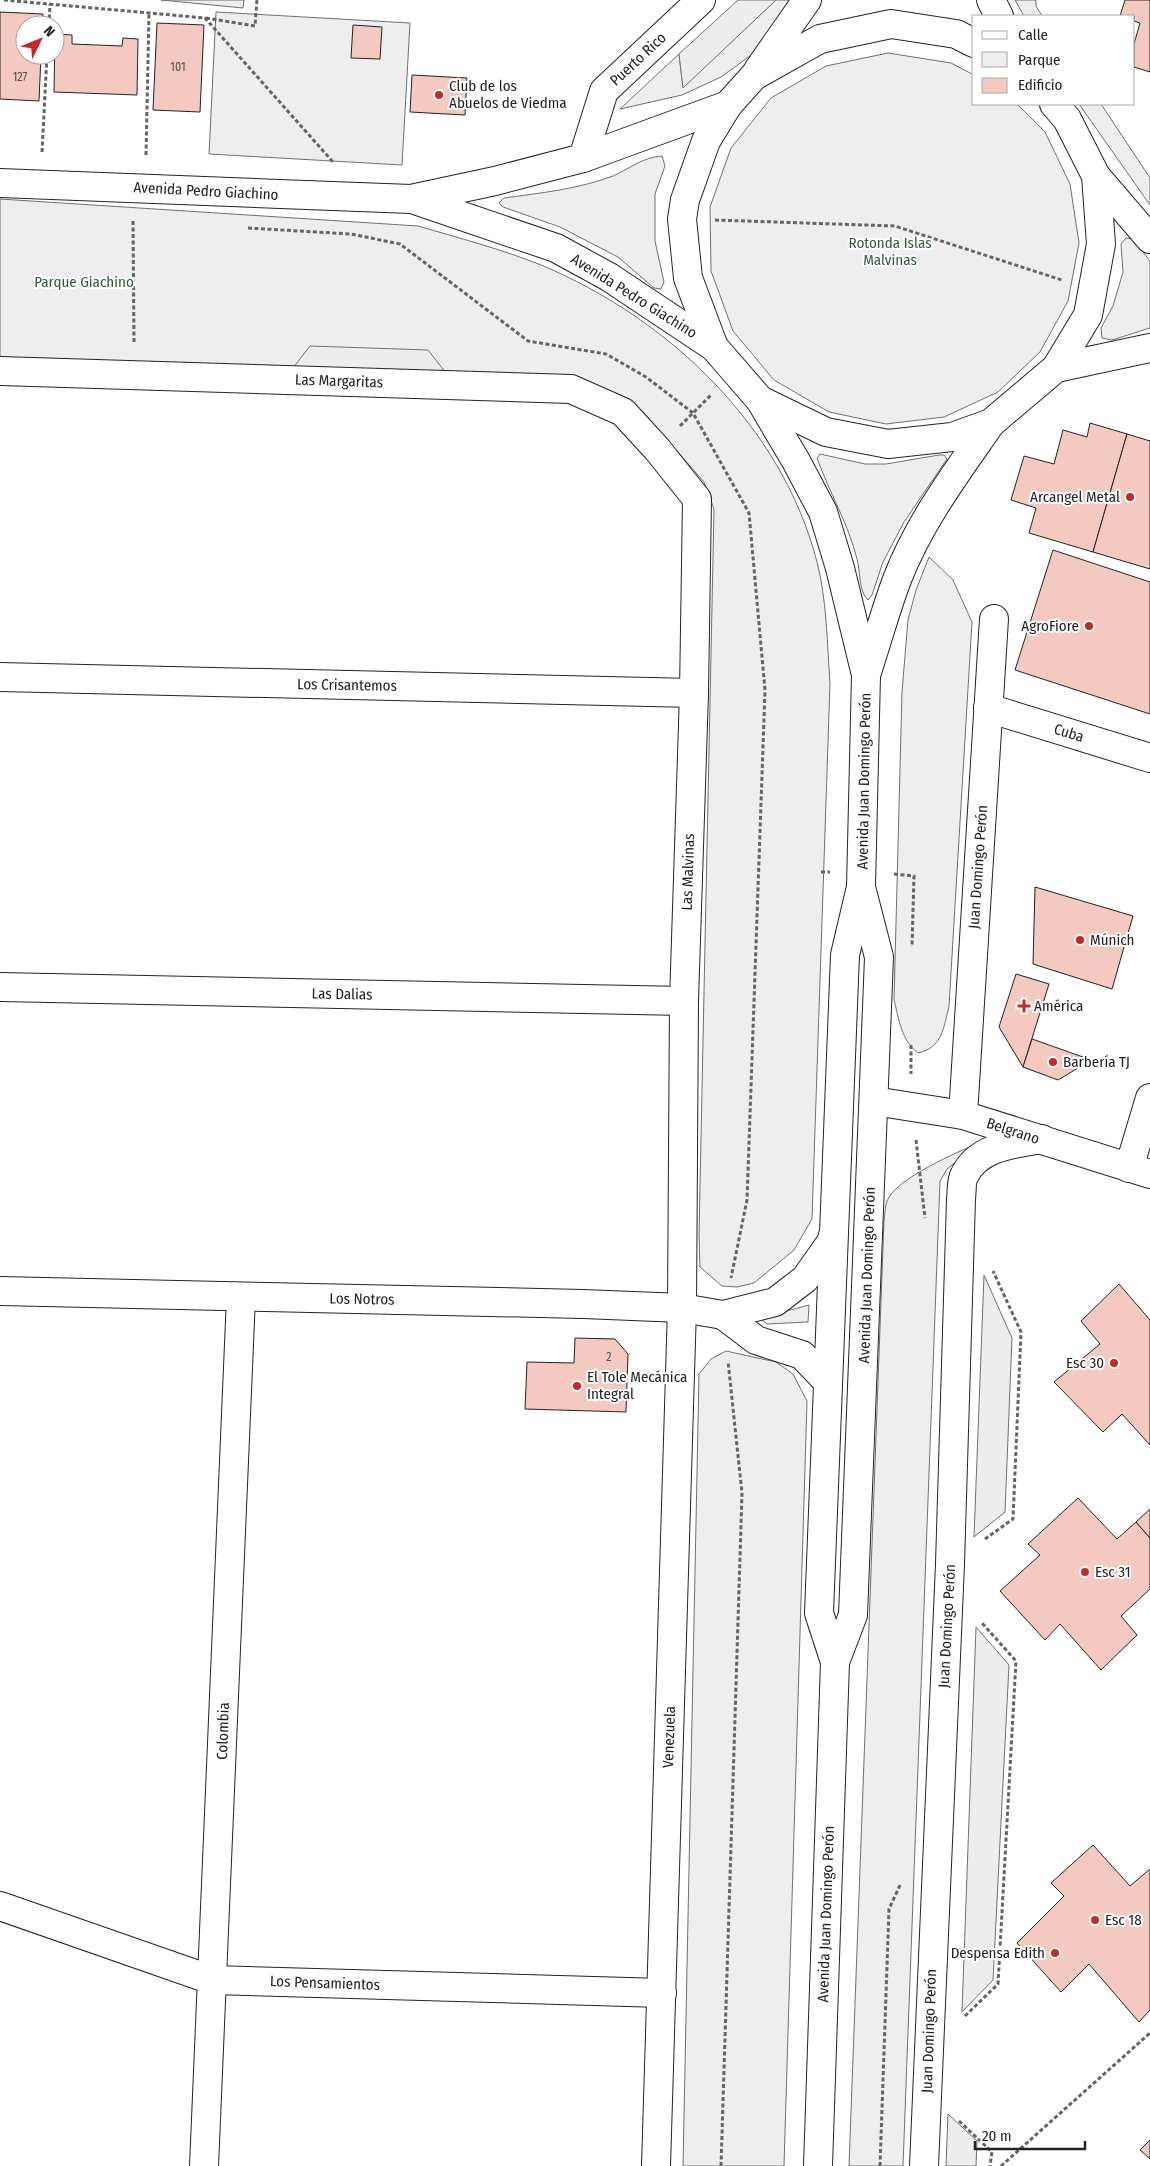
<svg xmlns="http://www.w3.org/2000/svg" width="1150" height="2166" font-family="'Fira Sans Condensed',sans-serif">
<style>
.green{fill:#eee;stroke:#6f6f6f}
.parking{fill:#ededed;stroke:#6f6f6f}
.building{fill:#f3c9c0;stroke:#222}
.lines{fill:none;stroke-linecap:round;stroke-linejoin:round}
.minor-casing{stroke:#222;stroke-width:30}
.secondary-casing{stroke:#222;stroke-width:30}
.path{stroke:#646464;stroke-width:3;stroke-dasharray:4 2.5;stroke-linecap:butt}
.minor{stroke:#fff;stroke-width:28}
.secondary{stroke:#fff;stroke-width:28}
.poi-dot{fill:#c62828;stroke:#fff;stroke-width:2}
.labels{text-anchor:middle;stroke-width:4;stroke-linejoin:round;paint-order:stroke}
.number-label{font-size:12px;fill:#564c4a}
.street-label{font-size:15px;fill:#222;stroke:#fff}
.poi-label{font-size:15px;fill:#222;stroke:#fff;text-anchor:start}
.park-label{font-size:15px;fill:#2f5e38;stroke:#fff}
</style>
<rect width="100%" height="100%" fill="#fff"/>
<g class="green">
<path d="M776,0h16l-38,53 -33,24 -39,18 -62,14 59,-55 4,33z"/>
<path d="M1015,0h21v6l6,10h-18z"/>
<path d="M216,12l194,11 -8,142 -193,-11z"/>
<path d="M888,53l63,10 23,12v29h43l28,28 25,52 9,59 -11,58 -28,51 -42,40 -54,25 -58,7 -57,-12 -55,-32 -41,-49 -22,-60 -1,-64 21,-59 40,-50 55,-32z"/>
<path d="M1079,104h22l49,74v27z"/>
<path d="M662,156l3,10 -10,28v47l9,41 -3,7 -7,-1 -36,-31 -58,-30 -57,-20 -4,-4 5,-5c37,-5 74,-9 109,-22 16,-7 30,-19 49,-20z"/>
<path d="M0,199l418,27c41,12 83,23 123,39 127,53 241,161 276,297 10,39 10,81 13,121l-18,536 -18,31 -40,33 -17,4 -15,-1 -22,-19 -1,-32 15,-726 -10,-27 -62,-71 -27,-18 -43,-16 -572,-20z"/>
<path d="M1126,238l7,1 17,22v67l-38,12 -10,-2 -1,-10 12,-22 10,-34 -2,-28z"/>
<path d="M820,454l45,10h21l53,-9h5l3,4 -43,63 -21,40 -11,33 -4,5c-10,-10 -7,-27 -11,-41 -9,-36 -28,-67 -40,-101z"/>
<path d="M929,557l24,23 19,42 -23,384c-5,21 -7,42 -31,47 -17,-13 -19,-34 -24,-53l8,-308 6,-72 8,-30z"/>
<path d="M981,1142l-34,27 -7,12 -37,985h-54l35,-946c1,-6 1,-14 3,-19 9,-23 71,-49 94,-59z"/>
<path d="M809,1305l-1,17 -41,2 -7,-6z"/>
<path d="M726,1351l50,11 17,12 14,27 -23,765h-101l16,-792 12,-15z"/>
</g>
<g class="parking">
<path d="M161,0h83l-1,8z"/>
<path d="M738,0h38l-93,88 -4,-34z"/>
<path d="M310,346l118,4 18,23 -153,-5z"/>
<path d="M984,1275l28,63 -7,174 -31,25z"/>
<path d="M976,1627l33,38 -16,315 -31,32z"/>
<path d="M948,2114l29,27 -1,25h-30z"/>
</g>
<g class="building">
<path d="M1125,0h25v72l-16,-5v-23l6,-21 -6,-2v-5h-14z"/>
<path d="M0,12l43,2 -1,11h-17v30h16l-2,46 -39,-2z"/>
<path d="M157,23l47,2 -4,87 -47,-2z"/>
<path d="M353,25l29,2 -2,32 -29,-1z"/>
<path d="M55,34l17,1v9l50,2 1,-8 15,1 -1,56 -83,-3z"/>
<path d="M412,75l55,3 -2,37 -55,-3z"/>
<path d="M1090,423l37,11 -34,118 -64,-19 7,-25 -25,-8 13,-44 30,8 9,-34 24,7z"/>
<path d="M1127,434l23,7v128l-57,-17z"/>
<path d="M1053,550l97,32v132l-135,-44z"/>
<path d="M1035,887l98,29 -21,73 -79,-25z"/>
<path d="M1016,974l33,10 -26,83 -24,-40z"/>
<path d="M1032,1039l51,18 -5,11 -20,12 -35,-13z"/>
<path d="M1119,1284l31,36v125l-28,-31 -19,18 -49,-50 46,-38 -19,-23z"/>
<path d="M575,1338l40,1 13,15 -2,58 -101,-3 2,-47 47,1z"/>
<path d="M1078,1498l39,41 19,-17 14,16v51l-29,27 16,19 -36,35 -41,-46 -15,16 -45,-49 40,-36 -12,-11z"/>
<path d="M1150,1509v29l-14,-16z"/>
<path d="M1093,1845l37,41 20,-17v141l-11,12 -50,-58 -28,28 -44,-49 47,-47 -13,-13z"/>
<path d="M1150,2140v19l-10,-9z"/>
</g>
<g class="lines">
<g class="minor-casing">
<g id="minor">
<path d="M583,158l21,-67 97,-91"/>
<path d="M0,371l571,18 52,23 34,37 40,50 -3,194 -10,308 -2,307 -26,858"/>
<path d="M0,677l694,16"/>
<path d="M988,708l162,50"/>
<path d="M0,987l684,14"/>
<path d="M874,1101l89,14 187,59"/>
<path d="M963,1115l31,-496"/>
<path d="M1129,1168l21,-70"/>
<path d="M0,1291l583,13 99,4 41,7"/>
<path d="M0,1906l212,74 450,13"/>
<path d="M204,2166l37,-869"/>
<path d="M924,2166l26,-602 11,-365c1,-7 0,-17 3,-23 14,-30 50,-32 78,-37"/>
</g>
</g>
<g class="secondary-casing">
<g id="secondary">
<path d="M991,0l8,16"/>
<path d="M974,43l-18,-9 -65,-10 -71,15 -66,37 -26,29 -22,36 -21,59 -3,19 6,59 26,69 46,53 66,32 62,12 64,-7 39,-14 65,-55 32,-53 13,-71 -5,-68 -29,-57 -13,-15"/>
<path d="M758,70l49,-70"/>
<path d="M1096,176l54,63"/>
<path d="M0,183l411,16 84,-18 88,-23 145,-53"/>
<path d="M412,199l144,49 53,29 105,70"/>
<path d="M1056,368l94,-20"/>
<path d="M760,400l36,61 27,51 17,56 26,107 -5,212 -16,68 -26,658 16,49 -17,504"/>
<path d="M866,675c11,-33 20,-67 32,-98 22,-56 59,-105 93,-154"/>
<path d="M723,1315l52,-13 30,-23 26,-37 2,-7"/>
<path d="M723,1315l33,25 46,15 26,27"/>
<path d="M835,1662l18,-47 26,-658 -17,-66"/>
</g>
</g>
<g class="path">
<path d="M4,0l201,18 128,144"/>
<path d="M206,18l49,8 2,-26"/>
<path d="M49,25l1,-21"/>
<path d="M42,152l5,-97"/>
<path d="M146,155l3,-142"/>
<path d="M715,220l180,6 167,54"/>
<path d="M133,221l1,121"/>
<path d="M248,228l103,6 49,10 128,97 78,13 40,23 47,36 56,100 16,177 -18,510 -16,78"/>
<path d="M680,426l31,-31"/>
<path d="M821,872h9"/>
<path d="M894,874l20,2 -2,71"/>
<path d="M911,1045v29"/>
<path d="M916,1140l9,78"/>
<path d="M985,1539l28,-20 8,-187 -28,-61"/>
<path d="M965,2016l33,-32 18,-323 -34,-38"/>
<path d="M959,2121l33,31 -2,14"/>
<path d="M721,2166l21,-673 -14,-132"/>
<path d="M880,2166l9,-257 12,-26"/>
<path d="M1001,2166l149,-133"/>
</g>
<use href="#minor" class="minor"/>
<use href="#secondary" class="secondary"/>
</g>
<g class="poi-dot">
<circle cx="439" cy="95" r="5"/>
<circle cx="1130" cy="497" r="5"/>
<circle cx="1089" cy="626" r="5"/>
<circle cx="1080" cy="940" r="5"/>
<path d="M1021.5 998.5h5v5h5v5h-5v5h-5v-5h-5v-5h5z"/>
<circle cx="1053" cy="1062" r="5"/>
<circle cx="1114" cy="1363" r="5"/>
<circle cx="577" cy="1386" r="5"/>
<circle cx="1085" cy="1572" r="5"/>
<circle cx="1095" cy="1920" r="5"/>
<circle cx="1055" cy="1953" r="5"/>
</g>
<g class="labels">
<g class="number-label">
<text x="178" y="71">101</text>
<text x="20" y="81">127</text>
<text x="609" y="1361">2</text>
</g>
<g class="street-label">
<text transform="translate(638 59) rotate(-43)" y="5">Puerto Rico</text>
<text transform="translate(206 191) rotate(3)" y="5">Avenida Pedro Giachino</text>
<text transform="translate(634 296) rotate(32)" y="5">Avenida Pedro Giachino</text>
<text transform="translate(339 381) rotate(2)" y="5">Las Margaritas</text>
<text transform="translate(347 685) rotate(1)" y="5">Los Crisantemos</text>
<text transform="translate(1069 733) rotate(17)" y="5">Cuba</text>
<text transform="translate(864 781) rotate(-89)" y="5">Avenida Juan Domingo Perón</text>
<text transform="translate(978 867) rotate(-86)" y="5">Juan Domingo Perón</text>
<text transform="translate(688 872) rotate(-88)" y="5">Las Malvinas</text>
<text transform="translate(342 994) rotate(1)" y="5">Las Dalias</text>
<text transform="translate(1013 1131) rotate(18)" y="5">Belgrano</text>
<text transform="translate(867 1275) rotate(-88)" y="5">Avenida Juan Domingo Perón</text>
<text transform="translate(362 1299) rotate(1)" y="5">Los Notros</text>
<text transform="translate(947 1626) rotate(-87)" y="5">Juan Domingo Perón</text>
<text transform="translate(223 1731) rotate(-88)" y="5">Colombia</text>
<text transform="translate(669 1737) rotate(-88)" y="5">Venezuela</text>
<text transform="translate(826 1914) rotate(-88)" y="5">Avenida Juan Domingo Perón</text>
<text transform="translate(325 1983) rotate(2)" y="5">Los Pensamientos</text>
<text transform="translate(929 2031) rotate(-88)" y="5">Juan Domingo Perón</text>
</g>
<g class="poi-label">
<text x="449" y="91">Club de los<tspan x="449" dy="17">Abuelos de Viedma</tspan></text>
<text x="1120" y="502" text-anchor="end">Arcangel Metal</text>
<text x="1079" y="631" text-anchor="end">AgroFiore</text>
<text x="1090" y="945">Múnich</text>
<text x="1034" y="1011">América</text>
<text x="1063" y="1067">Barbería TJ</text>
<text x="1104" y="1368" text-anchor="end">Esc 30</text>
<text x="587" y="1382">El Tole Mecánica<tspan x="587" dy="17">Integral</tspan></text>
<text x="1095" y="1577">Esc 31</text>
<text x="1105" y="1925">Esc 18</text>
<text x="1045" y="1958" text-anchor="end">Despensa Edith</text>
</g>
<g class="park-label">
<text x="890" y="248">Rotonda Islas<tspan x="890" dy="17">Malvinas</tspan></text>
<text x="84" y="287">Parque Giachino</text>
</g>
</g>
<rect x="972" y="15" width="162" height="90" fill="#ffffff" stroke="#a7a7a7"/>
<rect x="982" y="31" width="25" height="8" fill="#ffffff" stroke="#a7a7a7"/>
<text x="1018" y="40" font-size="15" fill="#222222">Calle</text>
<rect x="982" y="52" width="25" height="15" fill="#eeeeee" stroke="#a7a7a7"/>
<text x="1018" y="65" font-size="15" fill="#222222">Parque</text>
<rect x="982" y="78" width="25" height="15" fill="#f3c9c0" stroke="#a7a7a7"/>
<text x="1018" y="90" font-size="15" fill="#222222">Edificio</text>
<g transform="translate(40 40) rotate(47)"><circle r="24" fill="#ffffff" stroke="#a7a7a7"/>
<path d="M0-4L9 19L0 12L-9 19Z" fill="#c62828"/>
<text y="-8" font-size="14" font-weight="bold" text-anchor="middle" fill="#222222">N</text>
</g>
<path d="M975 2141v8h110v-8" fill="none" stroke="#222222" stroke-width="2.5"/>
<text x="982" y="2141" font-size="15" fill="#222222" stroke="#ffffff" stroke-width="4" paint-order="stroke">20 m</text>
</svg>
